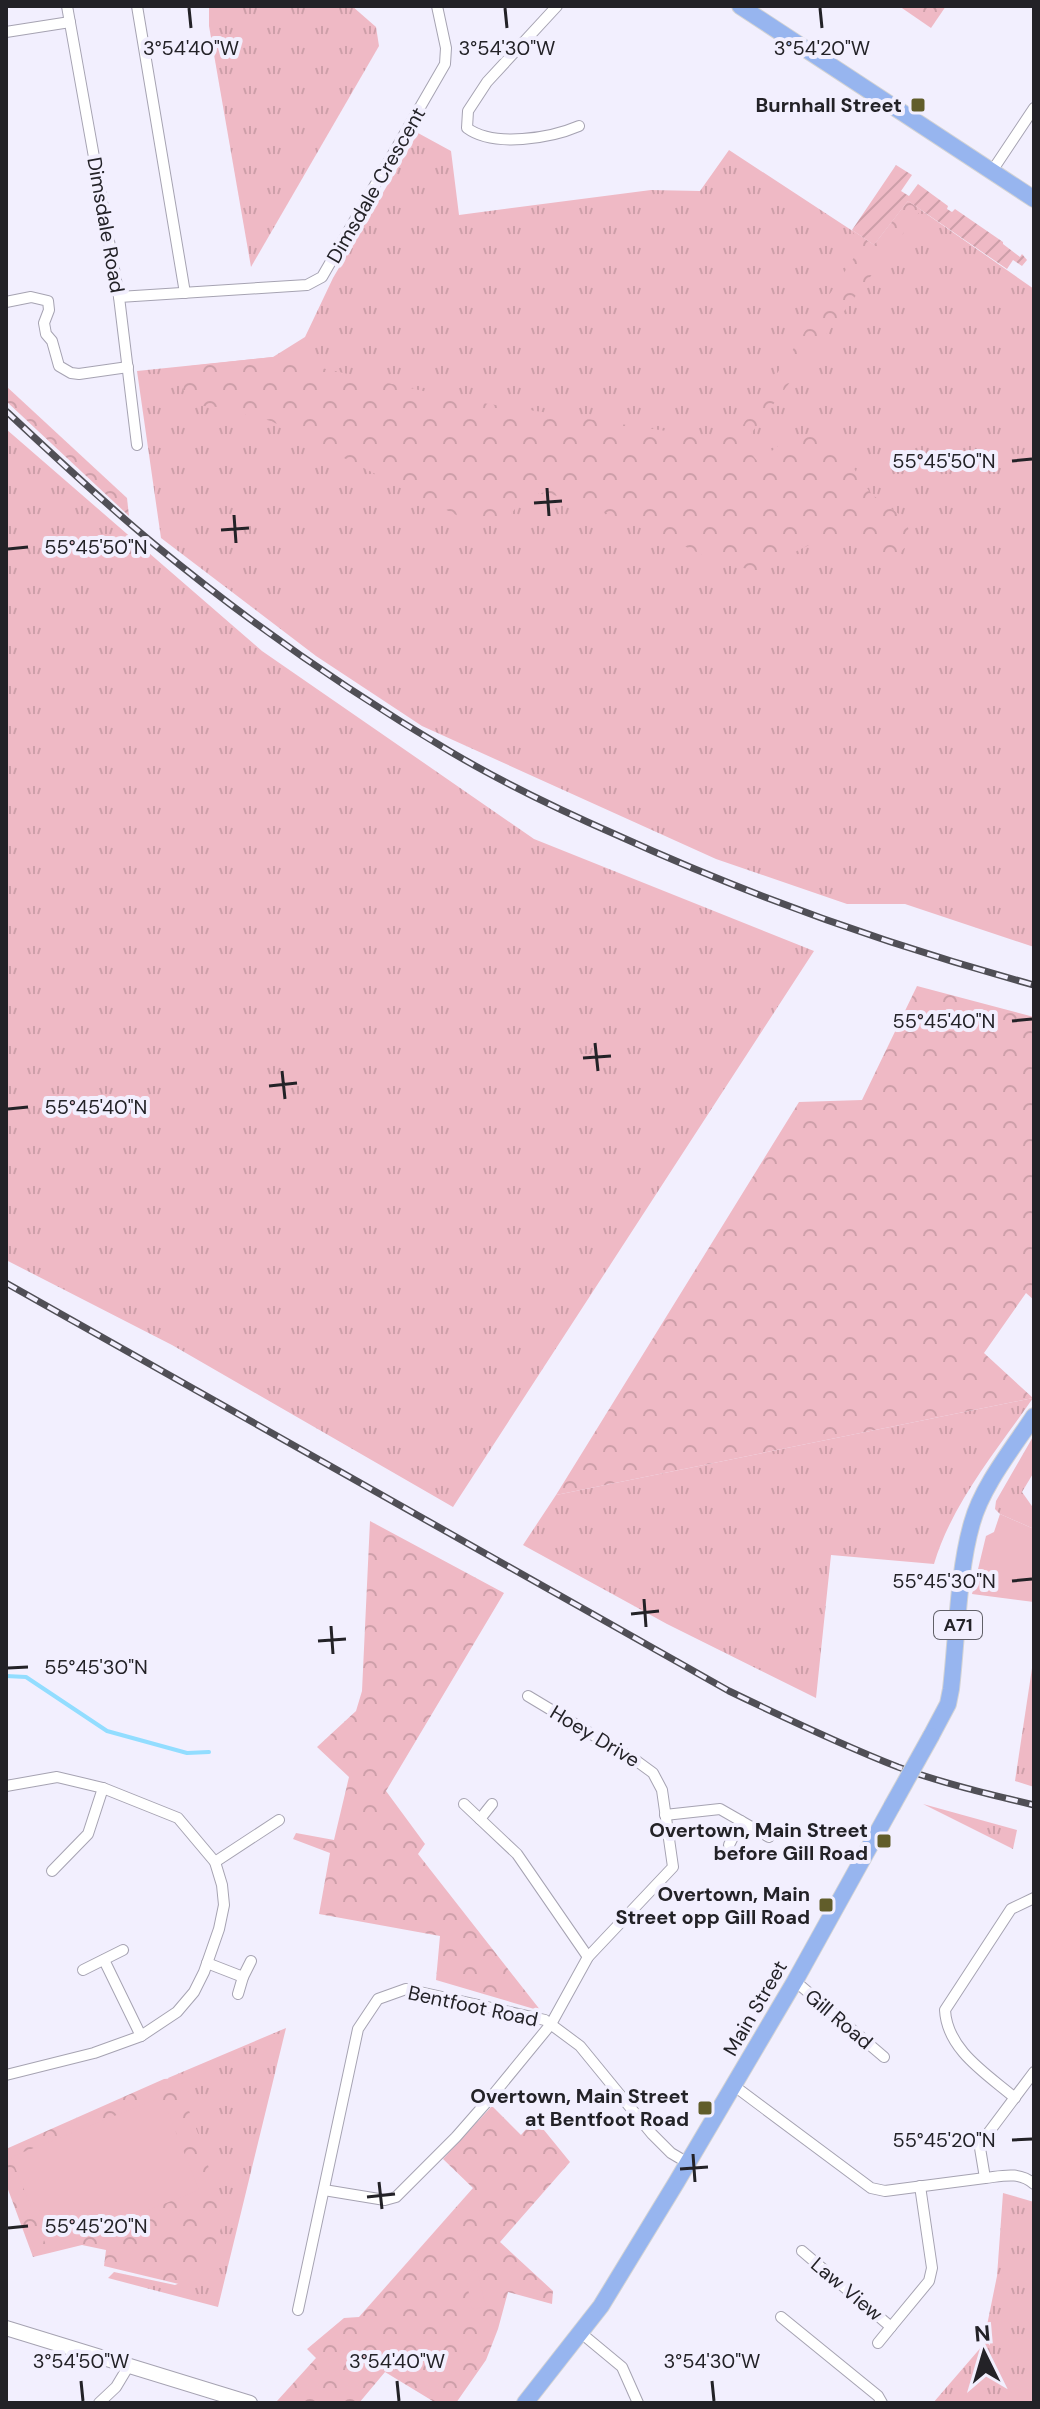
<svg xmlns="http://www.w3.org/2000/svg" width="1040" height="2409" font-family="'DM Sans',sans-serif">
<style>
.grass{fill:url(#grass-tufts)}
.forest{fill:url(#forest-crowns)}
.garden{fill:url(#garden-furrows)}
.pitch{fill:#efb9c5}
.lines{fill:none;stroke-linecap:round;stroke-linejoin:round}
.stream{stroke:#92ddff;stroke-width:4}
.minor-casing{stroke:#a6a3b2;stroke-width:12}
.secondary-casing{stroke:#a6a3b2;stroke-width:16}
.primary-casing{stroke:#d3d3d4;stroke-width:18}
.minor{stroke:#fff;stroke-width:10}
.secondary{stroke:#fff;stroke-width:14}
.primary{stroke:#97b5ef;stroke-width:16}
.rail-casing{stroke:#504f56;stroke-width:7}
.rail{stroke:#f2effe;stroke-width:4;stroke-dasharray:12;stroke-linecap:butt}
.primary-bridge-casing{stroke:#d3d3d4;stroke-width:18;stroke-linecap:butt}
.primary-bridge{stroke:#97b5ef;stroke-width:16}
.ticks{fill:none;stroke:#232227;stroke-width:3}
.poi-dot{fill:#615d2a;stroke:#f2effe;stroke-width:3}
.labels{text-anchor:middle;stroke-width:8;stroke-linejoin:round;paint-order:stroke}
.shield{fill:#f2effe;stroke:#616068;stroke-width:2}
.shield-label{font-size:18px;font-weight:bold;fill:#232227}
.poi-label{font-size:20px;font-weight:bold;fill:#232227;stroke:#f2effe;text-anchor:end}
.street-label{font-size:20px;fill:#232227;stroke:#f2effe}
.ticks-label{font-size:20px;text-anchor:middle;fill:#232227;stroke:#f2effe;stroke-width:8;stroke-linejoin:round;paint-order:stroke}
</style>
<defs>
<pattern id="grass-tufts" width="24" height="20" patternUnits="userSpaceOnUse" patternTransform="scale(2)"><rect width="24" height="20" fill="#efb9c5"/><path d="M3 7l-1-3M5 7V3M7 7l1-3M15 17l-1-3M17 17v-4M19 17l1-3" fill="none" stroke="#cd9fa9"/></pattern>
<pattern id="forest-crowns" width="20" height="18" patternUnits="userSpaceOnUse" patternTransform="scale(2)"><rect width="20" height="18" fill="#efb9c5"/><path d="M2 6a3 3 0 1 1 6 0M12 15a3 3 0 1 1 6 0" fill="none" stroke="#cd9fa9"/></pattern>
<pattern id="garden-furrows" width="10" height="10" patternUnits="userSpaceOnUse" patternTransform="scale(2)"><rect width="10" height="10" fill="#efb9c5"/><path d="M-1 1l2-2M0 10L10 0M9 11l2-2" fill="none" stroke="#cd9fa9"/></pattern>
</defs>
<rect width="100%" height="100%" fill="#f2effe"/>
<g class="grass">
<path d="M209,6h143l24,21 3,19 -128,221 -42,-241z"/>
<path d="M418,133l33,18 8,64 192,-25 49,1 29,-41 145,95 34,-44 126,88v658l-129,-43h-58l-131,-45 -294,-133 -106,-70 -155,-118 -24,-167 136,-14 32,-20 28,-59z"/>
<path d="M6,429l256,222 272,188 280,112 -361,556 -281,-162 -166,-85z"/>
<path d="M1033,1398c-36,52 -81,105 -99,166l-103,-9 -15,143 -149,-74 -144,-79 33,-50z"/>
<path d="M1034,1435v37l-12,20 12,17v20l-34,-15 -5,-5 1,-8z"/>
<path d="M1034,1655v132l-19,-6z"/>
<path d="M923,1804l94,26 -4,19z"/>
<path d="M286,2028l-68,279 -110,-29 6,-6 61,13 17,-7 -12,-176 -12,-24z"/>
<path d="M1003,2193l31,9v201h-101l50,-58 14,-69z"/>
</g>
<g class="forest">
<path d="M899,6h47l-15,22z"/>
<path d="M908,201l13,9 -178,234 16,19c27,-26 33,-30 71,-30l41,61 35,25 5,21 -17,20 -21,-3 -19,-16 -31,-3 -66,33 -40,-9 -78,-38 -94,-32 -21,6 -14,17 -32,11 -207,-105 -54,-14 -26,-2 -8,-16 7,-23 83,-9 190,43 236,36 37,-1 125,-188 -9,-17 22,15z"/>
<path d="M6,386l121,112 2,18 -123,-115z"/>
<path d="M917,986l117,31v283l-8,-7 -42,60 49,45 -477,97 243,-393 63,-2z"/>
<path d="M370,1521l134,72 -118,198 39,53 -7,10 123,157 -105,-31 4,-44 -121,-22 11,-61 -37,-14 3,-6 38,7 15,-63 -32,-30 39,-36 6,-20z"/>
<path d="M176,2078l27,68 20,76 -15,46 -21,18 -83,-20 2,-16 -24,-5 -49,12 -27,-73v-35l158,-70z"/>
<path d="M492,2106l29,29 14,-16 35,43 -70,80 53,49 -1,13 -44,-12 -10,37 -12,31 -30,43h-20l-51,-31 -26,31 -82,-2 39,-43 -9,-9 37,-31 15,-1 114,-129 -30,-29z"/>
</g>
<path class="garden" d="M896,165l16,10 -11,16 8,5 9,-12 30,22 -1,3 5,3 3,-3 48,33v2l17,13 2,-3 5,6 -5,6 -9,-6 -6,9 -99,-68 -34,44 -22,-15z"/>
<g class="pitch">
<path d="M1000,1514l34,15v73l-62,-8 14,-58 8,-4z"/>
<path d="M162,2097l37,93 -151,60 -37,-93z"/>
<path d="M477,2270l9,37 -14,2 -7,-36z"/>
</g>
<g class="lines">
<path class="stream" d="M6,1676l20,1 81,54 80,22 22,-1"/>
<g class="minor-casing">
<g id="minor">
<path d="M67,6l52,291 18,148"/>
<path d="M137,6l48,287"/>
<path d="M557,6l-70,76 -19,29 -1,17c27,20 84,10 112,-2"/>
<path d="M6,32l64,-10"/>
<path d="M992,171l42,-63"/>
<path d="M119,297l188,-12 15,-8 123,-213 1,-16 -9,-42"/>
<path d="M6,302l25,-5 17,4 1,9 -5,13 2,11 6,7 7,25 12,7 8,1 49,-7"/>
<path d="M6,1786l51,-9 46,11 75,30 37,44 7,23 2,20 -5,24 -15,43 -10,20 -17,20 -36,24 -47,17 -88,22"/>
<path d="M464,1804l53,50 71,103"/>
<path d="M665,1815l55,-6 49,28"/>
<path d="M480,1819l12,-15"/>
<path d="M729,1845l12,-24"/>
<path d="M215,1862l64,-42"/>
<path d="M52,1871l36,-37 15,-46"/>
<path d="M104,1960l37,76"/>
<path d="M207,1963l36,14"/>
<path d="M83,1970l40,-20"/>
<path d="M795,1981l89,76"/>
<path d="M238,1994l5,-17 8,-16"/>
<path d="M1034,2072l-51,68 -3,8 5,30c18,-2 34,-7 49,6"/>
<path d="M733,2085l138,103 14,3 100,-13"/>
<path d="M1015,2098c-28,-24 -68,-48 -70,-88l66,-101 23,-11"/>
<path d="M324,2190l61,10 11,-3 60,-60 36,-41 59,-72 37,-67 85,-90 -11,-77 -9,-17 -15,-11 -110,-66"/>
<path d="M802,2251l89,76 -13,16"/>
<path d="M298,2310l60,-281 20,-30 28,-10 139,31 35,26 72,88 19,19 17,10"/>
<path d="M781,2317l97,79 4,7"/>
<path d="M891,2327l38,-46 3,-13 -12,-82"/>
<path d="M581,2333l41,34 16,36"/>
<path d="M99,2403l17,-16 12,-20"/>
</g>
</g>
<g class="secondary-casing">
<path id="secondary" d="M6,2328l244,75"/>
</g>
<g class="primary-casing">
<g id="primary">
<path d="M740,6l294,193"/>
<path d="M931,1736l17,-32 3,-15c6,-52 7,-118 21,-166 10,-37 41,-75 62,-107"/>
<path d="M525,2403l76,-97 75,-123 119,-202 97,-175"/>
</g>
</g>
<use href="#minor" class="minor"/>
<use href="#secondary" class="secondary"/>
<use href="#primary" class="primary"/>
<g class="rail-casing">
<g id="rail">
<path d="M6,411c48,45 97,91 148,133 93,77 194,147 297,208 54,32 111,59 168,84 134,61 273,110 415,149"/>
<path d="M6,1283l723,408c56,27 111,53 169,76 44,16 90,27 136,38"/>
</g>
</g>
<use href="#rail" class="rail"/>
<g class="primary-bridge-casing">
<path id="primary-bridge" d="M892,1806l39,-70"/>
</g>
<use href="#primary-bridge" class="primary-bridge"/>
</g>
<path class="ticks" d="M189,8l2,20M505,8l2,20M820,8l2,20M1012,461l20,-2M547,488l2,28M534,503l28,-2M234,515l2,28M221,530l28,-2M8,549l20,-2M1012,1021l20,-2M595,1043l3,28M583,1058l28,-2M282,1071l3,28M269,1086l28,-3M8,1109l20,-2M1012,1581l20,-2M644,1599l2,28M631,1614l28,-3M331,1626l2,28M318,1641l28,-2M8,1668l20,-1M1012,2140l20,-1M693,2154l2,28M680,2169l28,-2M379,2182l3,27M367,2197l28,-3M8,2228l20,-2M81,2381l2,20M397,2381l2,20M712,2381l2,20"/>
<g class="poi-dot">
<rect x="910" y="97" width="16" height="16" rx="4"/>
<rect x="876" y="1833" width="16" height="16" rx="4"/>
<rect x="818" y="1897" width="16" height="16" rx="4"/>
<rect x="697" y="2100" width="16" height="16" rx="4"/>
</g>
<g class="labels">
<rect class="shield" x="934" y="1611" width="48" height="28" rx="6"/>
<g class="shield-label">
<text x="958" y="1631">A71</text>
</g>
<g class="poi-label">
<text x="902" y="112">Burnhall Street</text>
<text x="868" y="1837">Overtown, Main Street<tspan x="868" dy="23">before Gill Road</tspan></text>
<text x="810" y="1901">Overtown, Main<tspan x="810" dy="23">Street opp Gill Road</tspan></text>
<text x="689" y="2103">Overtown, Main Street<tspan x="689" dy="23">at Bentfoot Road</tspan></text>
</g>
<g class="street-label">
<text transform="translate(376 185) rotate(-60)" y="7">Dimsdale Crescent</text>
<text transform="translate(106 225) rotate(80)" y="7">Dimsdale Road</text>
<text transform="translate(595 1736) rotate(31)" y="7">Hoey Drive</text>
<text transform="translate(473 2006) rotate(12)" y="7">Bentfoot Road</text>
<text transform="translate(755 2008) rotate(-60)" y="7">Main Street</text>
<text transform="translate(839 2019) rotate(40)" y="7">Gill Road</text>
<text transform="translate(847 2289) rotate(40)" y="7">Law View</text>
</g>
</g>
<g class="ticks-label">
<text x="191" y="55">3°54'40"W</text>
<text x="507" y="55">3°54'30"W</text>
<text x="822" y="55">3°54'20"W</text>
<text x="944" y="468">55°45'50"N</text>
<text x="96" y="554">55°45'50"N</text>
<text x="944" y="1028">55°45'40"N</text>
<text x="96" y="1114">55°45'40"N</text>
<text x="944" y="1588">55°45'30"N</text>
<text x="96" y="1674">55°45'30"N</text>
<text x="944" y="2147">55°45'20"N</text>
<text x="96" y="2233">55°45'20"N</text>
<text x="81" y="2368">3°54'50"W</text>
<text x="397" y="2368">3°54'40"W</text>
<text x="712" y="2368">3°54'30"W</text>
</g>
<rect width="1040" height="2409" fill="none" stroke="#232227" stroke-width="16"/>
<g transform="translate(984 2353) rotate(355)" stroke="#f2effe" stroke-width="6" paint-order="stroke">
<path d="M0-6L14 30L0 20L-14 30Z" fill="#232227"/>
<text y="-12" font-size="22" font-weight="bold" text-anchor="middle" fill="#232227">N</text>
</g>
</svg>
